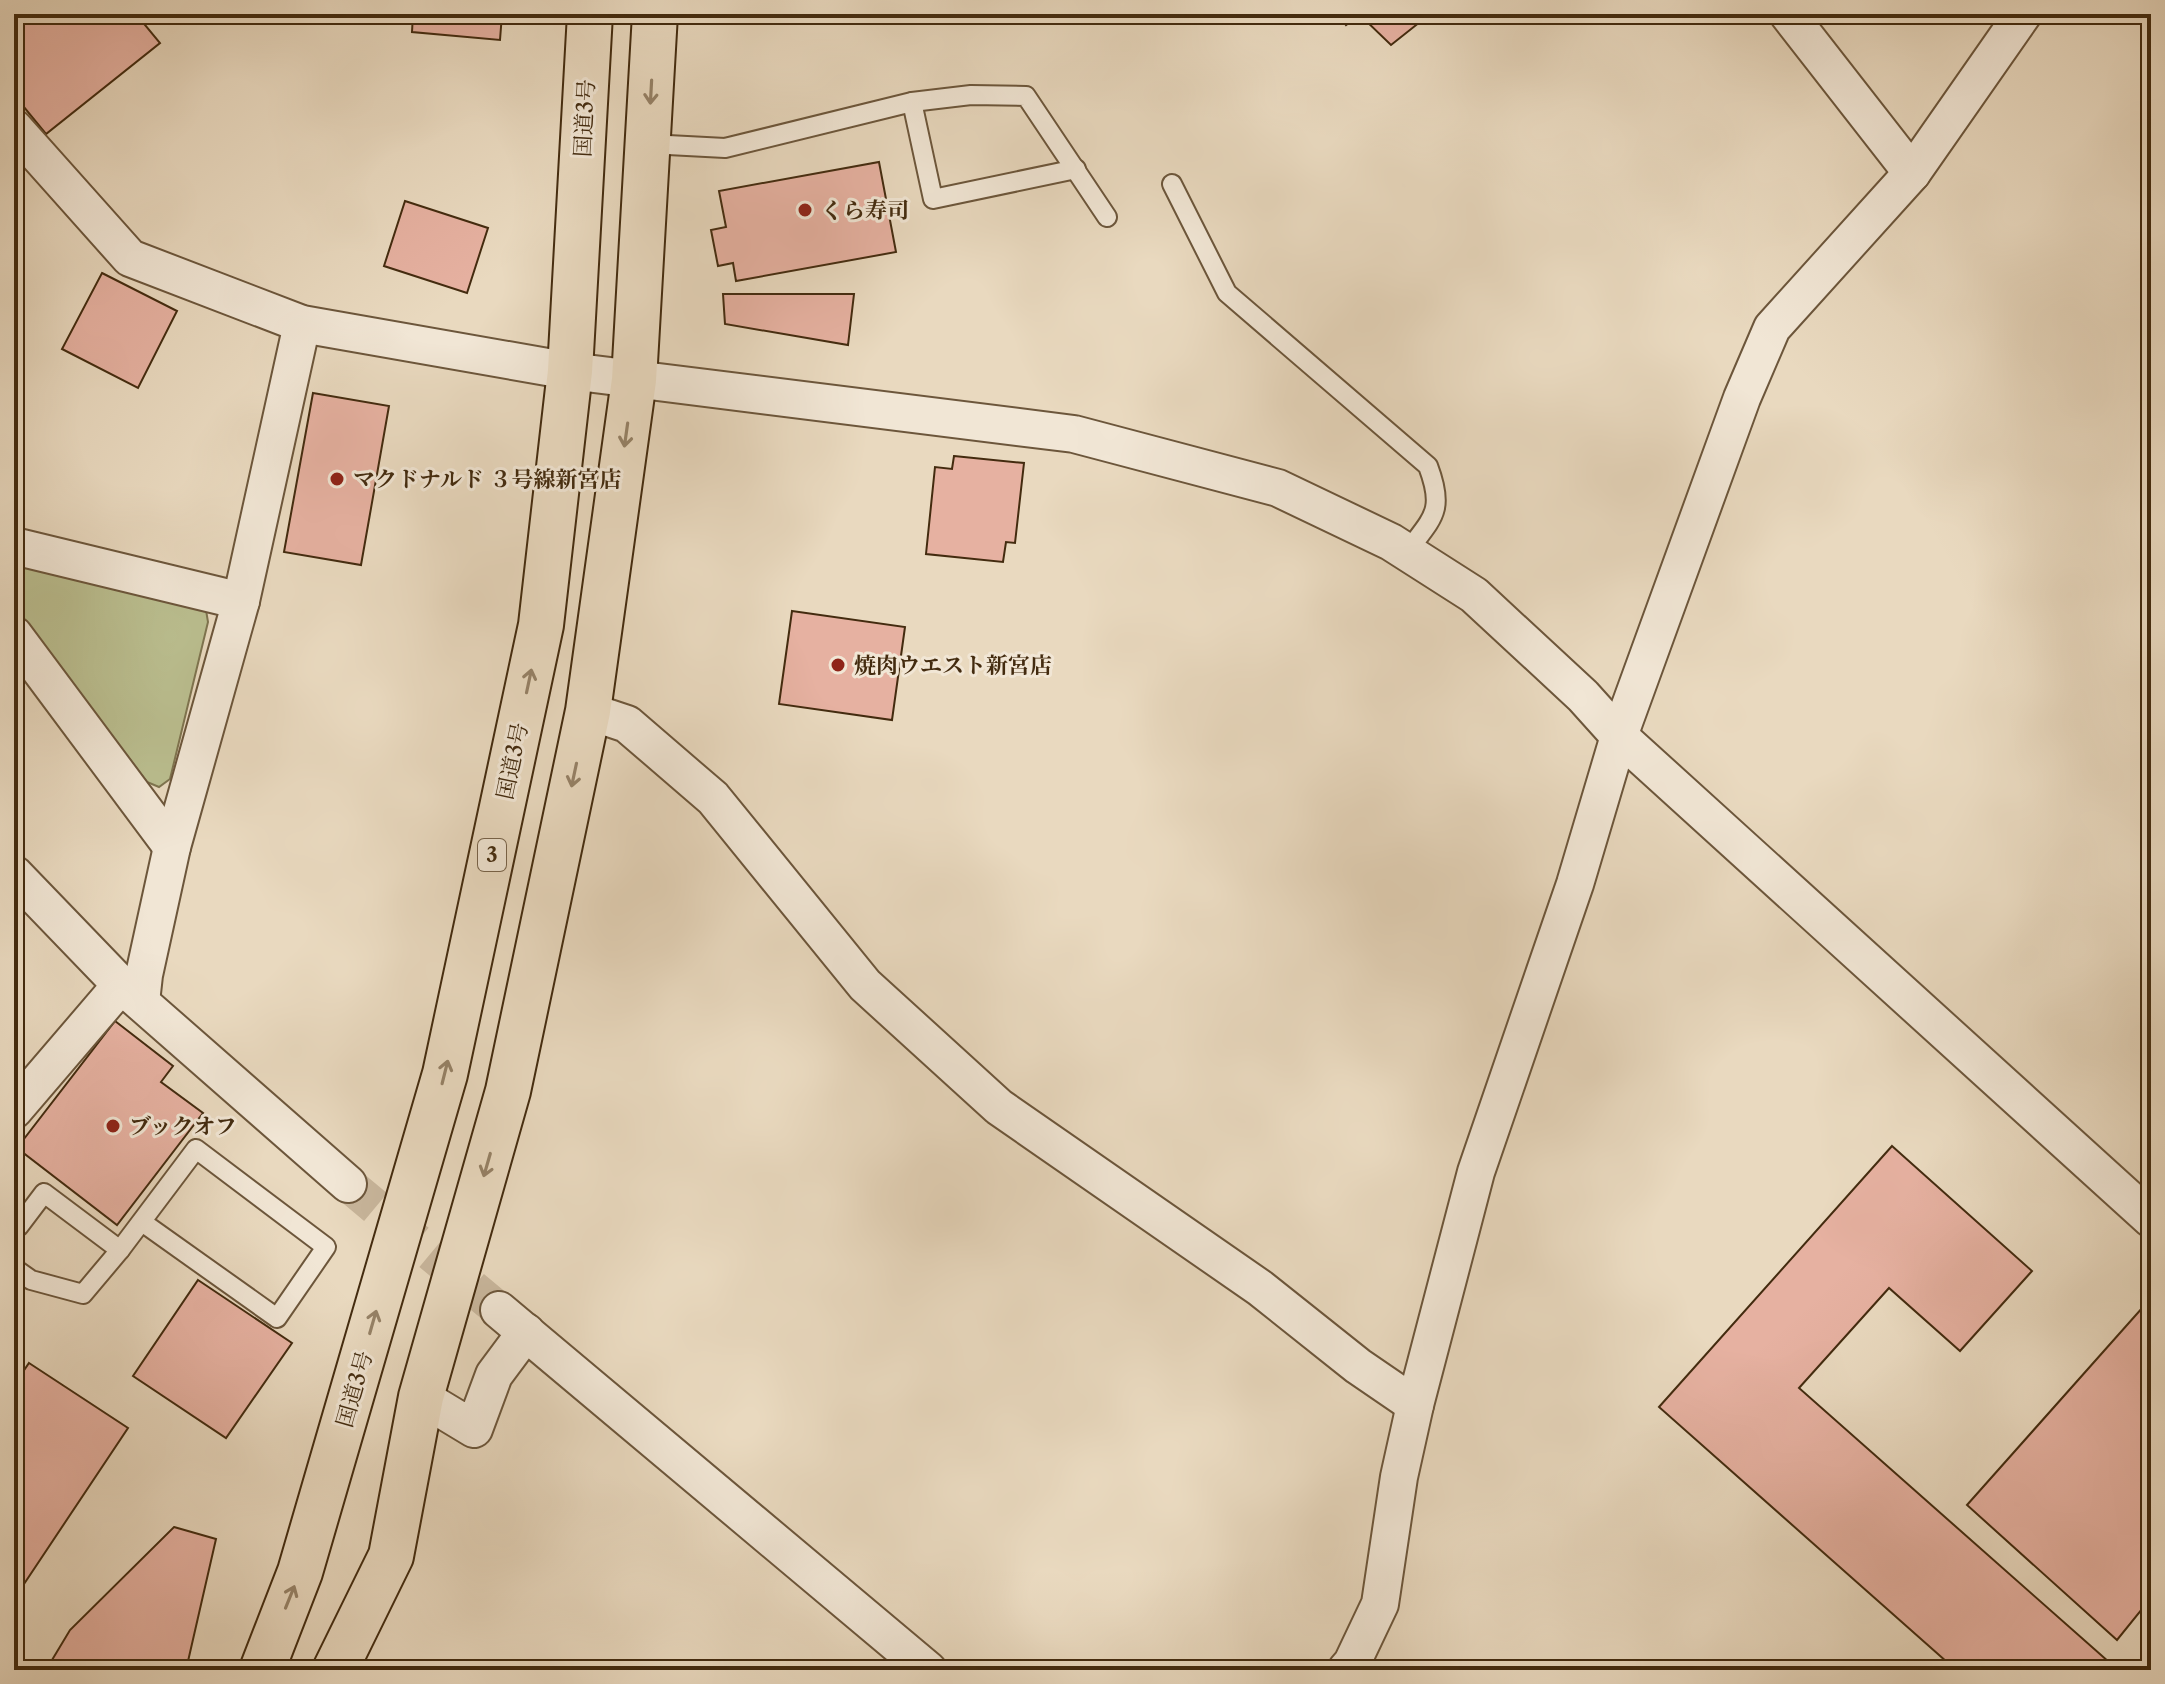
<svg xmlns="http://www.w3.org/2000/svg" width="2165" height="1684" font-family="'Libre Caslon Text','Noto Serif JP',serif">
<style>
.green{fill:#babe8f;stroke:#7e744f;stroke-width:2}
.building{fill:#e6b1a1;stroke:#432b0f;stroke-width:2}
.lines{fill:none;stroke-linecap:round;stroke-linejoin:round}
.street-tunnel{stroke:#c8b69c;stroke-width:36;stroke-dasharray:36 18;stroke-linecap:butt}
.lane-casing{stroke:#6c563b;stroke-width:22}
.street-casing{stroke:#6c563b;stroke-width:40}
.highway-casing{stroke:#432b0f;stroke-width:48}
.lane{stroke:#f1e6d5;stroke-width:18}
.street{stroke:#f1e6d5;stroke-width:36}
.highway{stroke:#e9d9bf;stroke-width:44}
.oneway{stroke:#968267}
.poi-dot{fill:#8f2418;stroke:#f1e6d5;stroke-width:3}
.labels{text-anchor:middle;stroke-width:6;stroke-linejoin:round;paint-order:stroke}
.shield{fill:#f1e6d5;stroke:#77634a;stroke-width:2}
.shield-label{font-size:20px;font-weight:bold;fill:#432b0f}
.street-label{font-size:22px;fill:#432b0f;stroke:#f1e6d5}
.poi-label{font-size:22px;font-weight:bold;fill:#432b0f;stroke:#f1e6d5;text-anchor:start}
</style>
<rect width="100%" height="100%" fill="#e9d9bf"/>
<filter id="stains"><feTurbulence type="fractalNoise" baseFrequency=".0025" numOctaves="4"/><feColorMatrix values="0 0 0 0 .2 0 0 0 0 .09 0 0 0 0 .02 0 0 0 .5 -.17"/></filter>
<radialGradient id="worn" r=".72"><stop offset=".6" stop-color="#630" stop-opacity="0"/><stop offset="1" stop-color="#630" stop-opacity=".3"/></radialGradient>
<path class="green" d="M14,557l191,47 3,18 -38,157 -11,8 -12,-5 -133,-174z"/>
<g class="building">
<path d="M14,14h122l24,29 -114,91 -32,-39z"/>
<path d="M413,14h89l-2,26 -88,-8z"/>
<path d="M1338,14h92l-39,31 -31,-30 -14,10z"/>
<path d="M879,162l17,90 -160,29 -3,-18 -15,3 -7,-36 15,-3 -7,-36z"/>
<path d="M405,201l83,27 -21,65 -83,-27z"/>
<path d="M102,273l75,38 -39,77 -76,-39z"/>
<path d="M723,294h131l-6,51 -123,-21z"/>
<path d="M313,393l76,13 -28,159 -77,-13z"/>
<path d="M954,456l70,7 -9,80 -9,-1 -3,20 -77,-8 9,-87 17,2z"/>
<path d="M792,611l113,16 -13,93 -113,-16z"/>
<path d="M115,1021l58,45 -12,16 42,31 -86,112 -100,-77z"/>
<path d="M1892,1146l140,125 -72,80 -71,-63 -90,100 319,282h-162l-297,-263z"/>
<path d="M198,1280l94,63 -66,95 -93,-62z"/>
<path d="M2143,1307l8,8v283l-34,42 -150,-135z"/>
<path d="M29,1363l99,65 -114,171v-214z"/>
<path d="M174,1527l42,12 -30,131h-140l24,-40z"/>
</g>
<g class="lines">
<path class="street-tunnel" d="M348,1184l151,126"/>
<g class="lane-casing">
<g id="lane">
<path d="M912,102l21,97 143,-30"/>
<path d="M649,144l76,4 187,-46 59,-7 55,1 81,121"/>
<path d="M1172,184l55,109 201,173c17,45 5,51 -21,86"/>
<path d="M19,1226l25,-33 76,57"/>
<path d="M14,1268l17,12 52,14 37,-44 76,-101 130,98 -49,71 -135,-96"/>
</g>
</g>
<g class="street-casing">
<g id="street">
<path d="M1788,14l124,159"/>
<path d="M14,128l116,130 172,66 268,47 504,63 204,54 113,54 83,53 109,101 36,40 532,483"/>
<path d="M14,546l227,55"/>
<path d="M14,635l158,212"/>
<path d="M588,711l39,13 86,74 152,187 134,122 261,181 98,78 57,39"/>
<path d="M14,874l107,111 227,199"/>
<path d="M141,1002l3,-27 28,-128 69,-246 61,-277"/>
<path d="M14,1110l107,-125"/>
<path d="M499,1310l429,360"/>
<path d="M421,1397l53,32 20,-54 32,-43"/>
<path d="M1346,1670l6,-7 28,-59 19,-127 16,-72 61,-233 99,-288 44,-148 123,-338 30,-70 140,-155 111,-159"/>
</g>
</g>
<g class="highway-casing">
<g id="highway">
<path d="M262,1670l38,-98 145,-498 96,-449 29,-254 20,-357"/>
<path d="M335,1670l56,-114 30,-159 87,-306 80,-380 46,-331 21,-366"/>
</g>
</g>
<use href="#lane" class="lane"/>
<use href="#street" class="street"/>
<use href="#highway" class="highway"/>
</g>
<defs><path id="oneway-shaft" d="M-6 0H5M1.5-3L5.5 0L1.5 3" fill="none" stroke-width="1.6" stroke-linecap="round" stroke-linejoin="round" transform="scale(2)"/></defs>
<g class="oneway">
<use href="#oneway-shaft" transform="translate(651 92) rotate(93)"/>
<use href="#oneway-shaft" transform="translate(626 435) rotate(98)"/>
<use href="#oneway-shaft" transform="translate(529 681) rotate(-78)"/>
<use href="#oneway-shaft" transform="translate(574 775) rotate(102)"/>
<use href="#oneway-shaft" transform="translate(445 1072) rotate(-76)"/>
<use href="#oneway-shaft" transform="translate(487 1165) rotate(106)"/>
<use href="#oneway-shaft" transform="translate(373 1322) rotate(-74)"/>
<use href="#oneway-shaft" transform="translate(290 1597) rotate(-68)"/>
</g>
<g class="poi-dot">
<circle cx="805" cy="210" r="8"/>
<circle cx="337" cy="479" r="8"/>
<circle cx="838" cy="665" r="8"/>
<circle cx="113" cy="1126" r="8"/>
</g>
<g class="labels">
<rect class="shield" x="478" y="839" width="28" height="32" rx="6"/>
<g class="shield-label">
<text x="492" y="862">3</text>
</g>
<g class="street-label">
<text transform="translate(584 118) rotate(-87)" y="8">国道3号</text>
<text transform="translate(512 761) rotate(-78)" y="8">国道3号</text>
<text transform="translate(354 1389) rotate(-74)" y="8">国道3号</text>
</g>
<g class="poi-label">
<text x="821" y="218">くら寿司</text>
<text x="353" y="487">マクドナルド ３号線新宮店</text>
<text x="854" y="673">焼肉ウエスト新宮店</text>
<text x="129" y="1134">ブックオフ</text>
</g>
</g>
<rect width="2165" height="1684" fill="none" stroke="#e9d9bf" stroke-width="48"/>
<rect x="16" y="16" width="2133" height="1652" fill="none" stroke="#432b0f" stroke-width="4"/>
<rect x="24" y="24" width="2117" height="1636" fill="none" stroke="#432b0f" stroke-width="2"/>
<rect width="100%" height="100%" filter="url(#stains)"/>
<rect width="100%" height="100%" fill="url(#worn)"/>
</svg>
